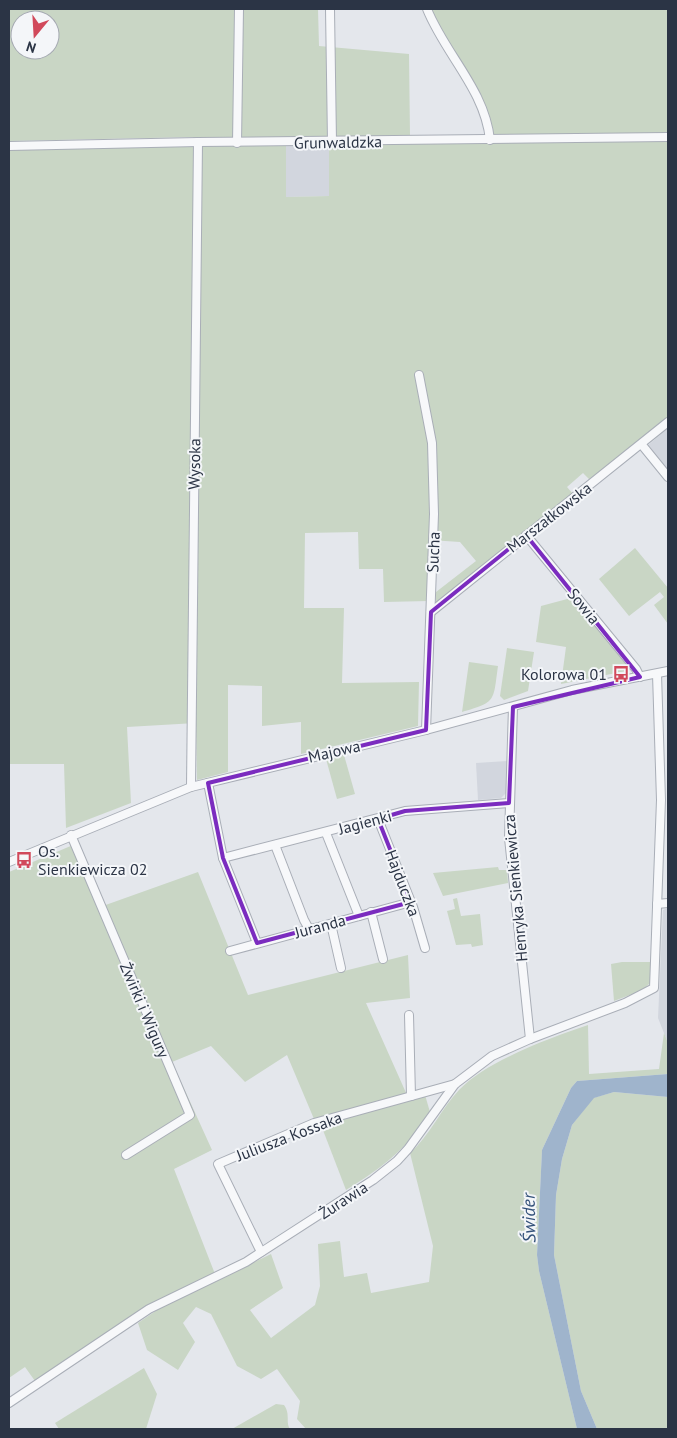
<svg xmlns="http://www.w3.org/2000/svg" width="677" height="1438" font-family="'PT Sans',sans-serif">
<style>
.built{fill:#d2d6de}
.green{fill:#c9d6c5;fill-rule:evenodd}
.water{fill:#9fb4cc}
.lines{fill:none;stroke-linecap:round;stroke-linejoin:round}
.minor-casing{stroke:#a9aeb7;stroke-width:10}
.minor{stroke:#f7f8fa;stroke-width:8}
.marked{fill:none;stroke:#7b2cbf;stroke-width:4;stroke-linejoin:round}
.labels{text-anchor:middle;stroke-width:4;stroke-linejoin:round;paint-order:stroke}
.street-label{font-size:16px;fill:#2b3445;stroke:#f4f6f9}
.poi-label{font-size:16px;fill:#2b3445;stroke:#f4f6f9;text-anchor:end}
.water-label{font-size:18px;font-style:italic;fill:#34527a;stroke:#f4f6f9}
</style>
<rect width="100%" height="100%" fill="#e4e7ec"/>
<g class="built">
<path d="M285,144h44v52l-43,1z"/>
<path d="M668,428v43l-22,-24z"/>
<path d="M507,761l-1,32 -5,5 -23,2 -2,-37z"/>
<path d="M668,908v135l-10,-25 5,-108z"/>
</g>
<g class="green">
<path d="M9,9h309l1,37 90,8 1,82 77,1 -8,-33 -40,-63 -16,-32h245v408l-78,63 -7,-7 -16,14 6,7 -137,110v-12l40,-31 -16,-19 -30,-2 -1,61 -45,1 -1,-33h-24l-1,-37 -53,1 -1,75h40l-2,75 77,-1 -1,44 -117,28v-32l-39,4v-40l-34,-1v87l-31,8 -1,-57 -69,4 4,76 -65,25 -2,-64h-55v-616l184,-5v-6l-184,4zM20,20h30v30h-30zM286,144h43v52l-43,1z"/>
<path d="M635,548l33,40v36l-14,-19 10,-8 -4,-5 -31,24 -30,-37z"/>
<path d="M571,598l60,72 -70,14 5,-37 -30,-5 5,-36z"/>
<path d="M507,648l27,4 -6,39 -24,9 -4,-4z"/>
<path d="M469,662l29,4c-5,35 -1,36 -36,46z"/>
<path d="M344,755l11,39 -18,5 -11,-40z"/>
<path d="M73,845l27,62 98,-35 50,123 160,-40 2,43 -44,5 41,92 -93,24 -27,-64 -42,27 -34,-36 -39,16 40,88 -38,19 41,105 -180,107 -10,-14 -16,11v-506z"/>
<path d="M498,867l1,3h8l1,13 -65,13 -10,-23z"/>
<path d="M457,898l4,18 19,-2 3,31 -11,2 -1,-3 -15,1 -9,-34 8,-2 -2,-10z"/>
<path d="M622,962h29l-1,21 -7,7 -29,11 -3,-37z"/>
<path d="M588,1025l1,49 70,-5 5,-36 4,10v31l-91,7 -6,7 -29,62 -5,105 2,16 38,158h-271l-9,-10 3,-18 -23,-32 -16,10 -24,-13 -26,-52 -15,-7 -13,16 12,19 -17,28 -31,-20 -9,-27 22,-15 111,-54 12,34 -33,22 21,28 44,-33 5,-19 -2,-42 22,-3 4,36 23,-4 4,20 58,-11 4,-36 -23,-93c20,-18 31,-44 49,-63 27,-29 91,-52 129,-65z"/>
<path d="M614,1092l54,5v332h-71l-16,-38 -27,-136 2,-60 6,-36 10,-34 21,-27z"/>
<path d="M425,1095l5,17c-23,37 -47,55 -84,78l-25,-65z"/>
<path d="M144,1368l13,26 -11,35h-87l-4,-6z"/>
<path d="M276,1404l8,1c7,10 1,17 6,24h-58z"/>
</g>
<path class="water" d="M668,1074v23l-54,-5 -20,6 -22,27 -10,34 -6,36 -2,60 27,136 16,38h-20l-38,-158 -2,-16 5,-105 29,-62 6,-7z"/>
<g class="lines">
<g class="minor-casing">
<g id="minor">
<path d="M330,9l2,133"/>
<path d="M427,9c18,45 58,81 63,131"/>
<path d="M237,143l2,-134"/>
<path d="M9,146l189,-4 470,-5"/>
<path d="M419,375l13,68 2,71 -8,216"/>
<path d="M642,445l26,32"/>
<path d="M526,535l110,134 4,8"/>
<path d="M431,612l237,-190"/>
<path d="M513,707l-4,131 21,201"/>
<path d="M208,783l15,75 34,85"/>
<path d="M191,787l7,-645"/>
<path d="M378,819l35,88 12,41"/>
<path d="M326,833l33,83"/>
<path d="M71,835l119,280 -64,40"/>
<path d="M275,845l29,75 5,9"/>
<path d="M223,858l182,-47 104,-8"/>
<path d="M9,862l182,-75 235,-57 146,-40 96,-19"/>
<path d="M657,904l11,-1"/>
<path d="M371,912l12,47"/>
<path d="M331,924l10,44"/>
<path d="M230,951l181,-49"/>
<path d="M409,1015l2,81"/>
<path d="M261,1252l-43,-88 96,-41 141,-39"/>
<path d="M9,1403l140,-94 97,-47 127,-82 24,-19 11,-12 47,-65 37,-28 38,-17 95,-36 29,-15 7,-188 -4,-126"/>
</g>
</g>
<use href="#minor" class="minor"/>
</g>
<path class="marked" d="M526,535l114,142 -127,30 -4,96 -104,8 -27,8 33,83 -154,41 -34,-85 -15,-75 218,-53 5,-118z"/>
<defs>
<g id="bus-bare" transform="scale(1.35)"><path d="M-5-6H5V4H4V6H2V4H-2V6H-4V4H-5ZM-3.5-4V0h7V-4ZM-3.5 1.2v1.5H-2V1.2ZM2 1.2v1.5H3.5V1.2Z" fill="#d1495b" stroke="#f4f6f9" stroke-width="2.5" paint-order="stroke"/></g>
</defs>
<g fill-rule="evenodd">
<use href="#bus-bare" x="621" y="674"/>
<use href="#bus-bare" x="24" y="860"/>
</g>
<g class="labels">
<g class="street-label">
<text transform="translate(338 142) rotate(-1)" y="6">Grunwaldzka</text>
<text transform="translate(194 464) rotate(-89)" y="6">Wysoka</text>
<text transform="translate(549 517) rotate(-38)" y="6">Marszałkowska</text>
<text transform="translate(433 552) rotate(-88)" y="6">Sucha</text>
<text transform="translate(584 606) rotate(51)" y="6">Sowia</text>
<text transform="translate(334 751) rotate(-13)" y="6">Majowa</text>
<text transform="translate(365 822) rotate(-15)" y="6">Jagienki</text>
<text transform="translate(403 883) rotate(69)" y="6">Hajduczka</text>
<text transform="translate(515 888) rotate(-95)" y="6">Henryka Sienkiewicza</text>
<text transform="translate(320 926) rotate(-15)" y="6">Juranda</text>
<text transform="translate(145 1010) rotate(67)" y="6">Żwirki i Wigury</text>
<text transform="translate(289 1136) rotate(-21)" y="6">Juliusza Kossaka</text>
<text transform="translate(343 1200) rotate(-33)" y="6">Żurawia</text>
</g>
<g class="poi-label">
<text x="607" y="680">Kolorowa 01</text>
<text x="38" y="857" text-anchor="start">Os.<tspan x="38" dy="18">Sienkiewicza 02</tspan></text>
</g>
<g class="water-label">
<text transform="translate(529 1218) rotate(-91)" y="6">Świder</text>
</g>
</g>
<rect width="677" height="1438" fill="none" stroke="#2b3445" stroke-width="20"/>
<g transform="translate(35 35) rotate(198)"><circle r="24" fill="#f4f6f9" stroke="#a4a8b1"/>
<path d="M0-4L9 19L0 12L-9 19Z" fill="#d1495b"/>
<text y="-8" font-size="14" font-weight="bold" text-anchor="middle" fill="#2b3445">N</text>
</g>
</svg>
